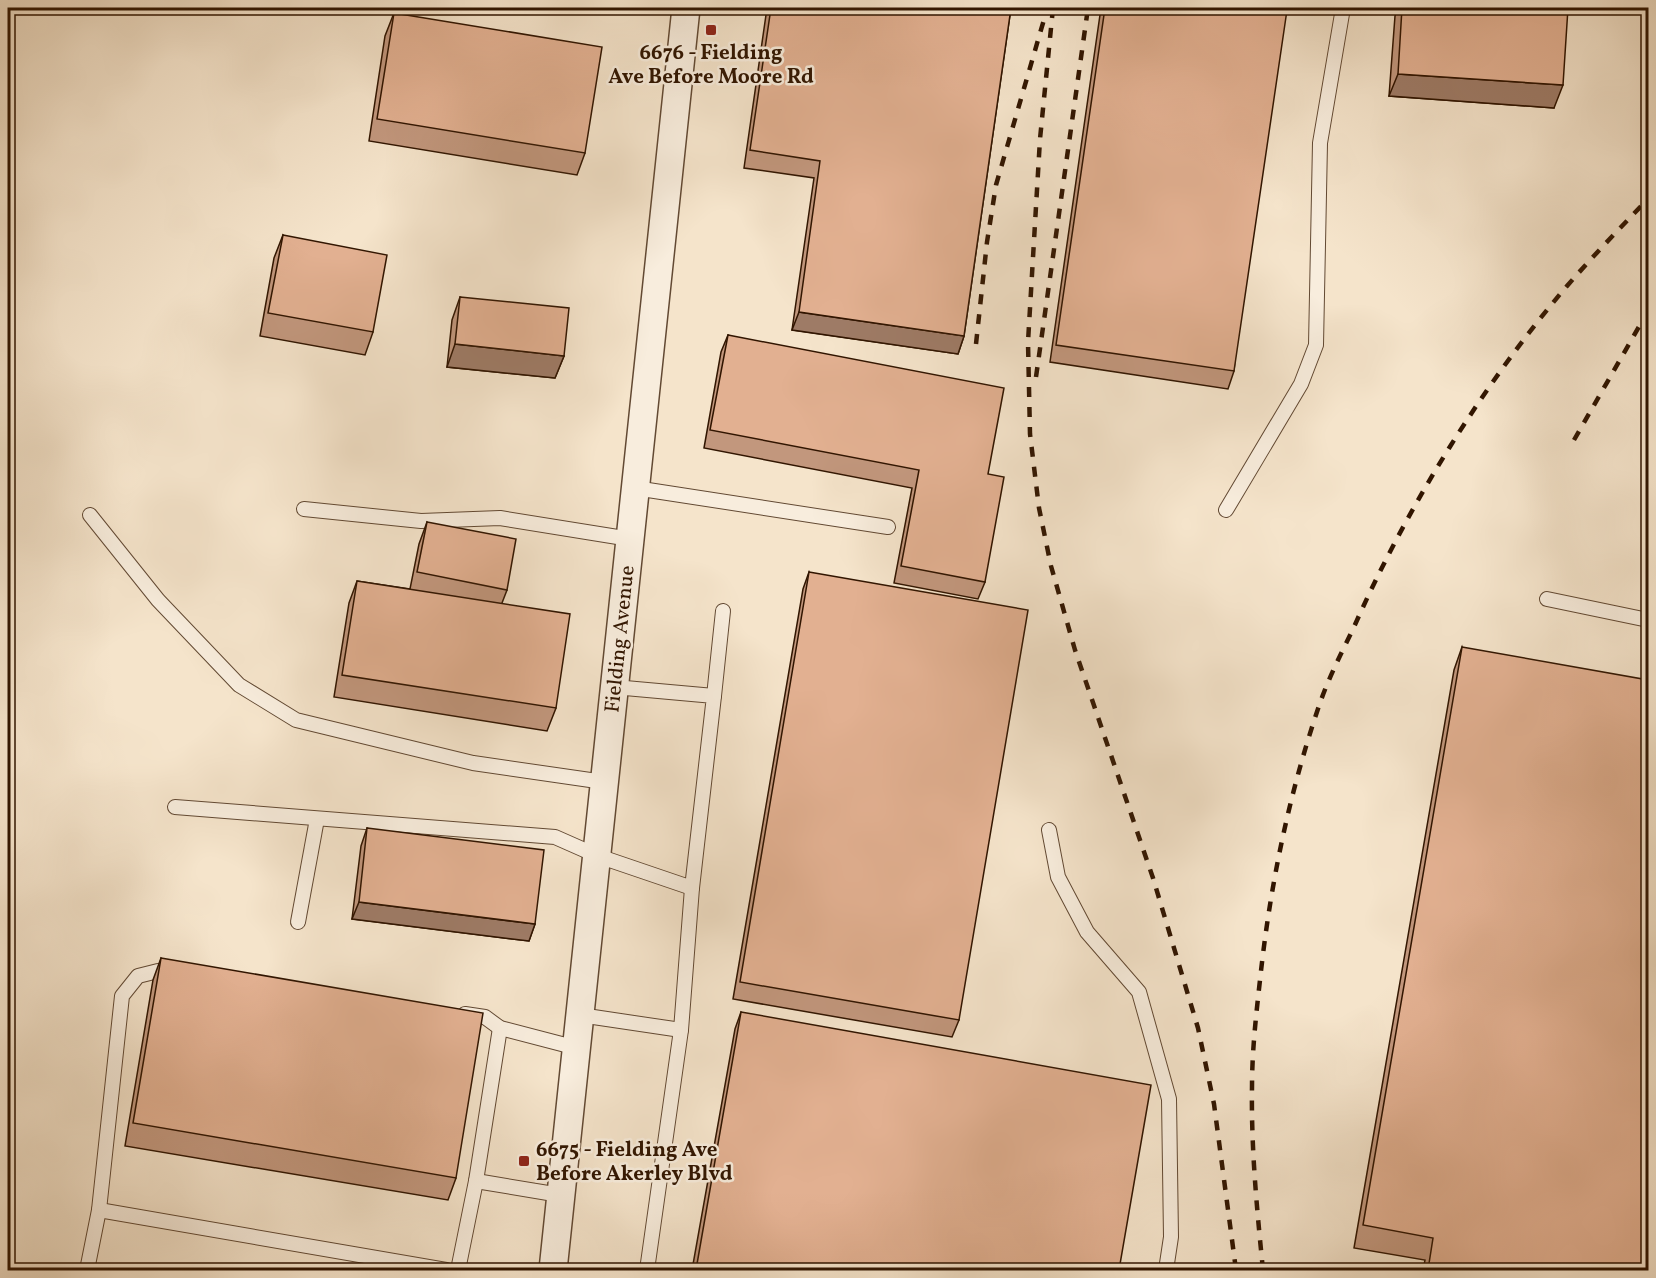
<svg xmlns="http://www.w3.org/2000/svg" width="1656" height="1278" font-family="Vollkorn,serif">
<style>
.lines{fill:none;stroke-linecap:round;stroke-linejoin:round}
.service-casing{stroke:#624933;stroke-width:16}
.minor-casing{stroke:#624933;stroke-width:30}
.service{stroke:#f8eddd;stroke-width:14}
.minor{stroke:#f8eddd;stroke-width:27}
.rail{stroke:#311500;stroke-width:4.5;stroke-dasharray:10 10;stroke-linecap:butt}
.wall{fill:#c2977d;stroke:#311500;stroke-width:1.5}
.shaded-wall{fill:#9e7b66;stroke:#311500;stroke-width:1.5}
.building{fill:#e2b091;stroke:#311500;stroke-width:1.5}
.poi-dot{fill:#8f2418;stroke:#f8eddd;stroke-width:2}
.labels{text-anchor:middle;stroke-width:5;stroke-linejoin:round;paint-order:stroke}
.poi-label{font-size:21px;font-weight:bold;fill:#311500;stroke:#f8eddd}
.street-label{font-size:21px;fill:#311500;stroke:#f8eddd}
</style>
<rect width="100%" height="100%" fill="#f5e4cb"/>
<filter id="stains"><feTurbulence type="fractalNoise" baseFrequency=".00333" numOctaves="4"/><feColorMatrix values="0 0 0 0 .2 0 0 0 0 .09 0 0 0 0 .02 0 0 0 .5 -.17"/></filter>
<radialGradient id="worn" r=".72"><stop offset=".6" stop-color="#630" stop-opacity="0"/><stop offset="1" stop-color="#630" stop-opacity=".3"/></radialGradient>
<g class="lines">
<g class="service-casing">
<g id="service">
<path d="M635,488l253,39"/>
<path d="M304,509l117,12 79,-3 130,21"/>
<path d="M1226,510l75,-126 15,-39 4,-202 23,-135"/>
<path d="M90,515l68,85 81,85 57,35 177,43 131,19"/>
<path d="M1547,599l101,21"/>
<path d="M714,696l9,-85"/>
<path d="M175,807l380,30 43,19 94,32 22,-192 -100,-9"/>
<path d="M1049,830l9,47 29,55 52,60 30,107 2,138 -5,33"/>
<path d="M298,922l19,-103"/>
<path d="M465,1014l20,3 15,11 77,20"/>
<path d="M580,1015l101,15 -34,240"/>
<path d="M681,1030l11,-142"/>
<path d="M476,1181l84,14"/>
<path d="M99,1210l347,60"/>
<path d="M87,1270l12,-60 23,-214 16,-20 20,-5 15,1"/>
<path d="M458,1270l18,-89 24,-153"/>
</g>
</g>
<g class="minor-casing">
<path id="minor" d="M553,1270l133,-1262"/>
</g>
<use href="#service" class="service"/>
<use href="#minor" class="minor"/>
<g class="rail">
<path d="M1053,8l-13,131 -12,203 2,92 9,74 12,58 24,84 78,228 45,150 16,76 22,166"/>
<path d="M976,344l11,-102 9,-57 49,-169"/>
<path d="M1036,377l52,-369"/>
<path d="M1574,440l74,-129"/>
<path d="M1263,1270c-6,-60 -12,-122 -11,-183 0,-36 4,-71 8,-107 10,-94 29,-187 60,-277 9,-26 22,-51 34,-76 52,-118 129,-243 213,-341 26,-30 54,-59 81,-87"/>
</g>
</g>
<g class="wall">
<path d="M767,8h244l-47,328 -6,18 -166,-24 22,-152 -70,-10z"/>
<path d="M1101,8h167l-34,363 -6,18 -178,-27z"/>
<path d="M1398,8h170l-14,100 -165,-12 6,-80z"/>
<path d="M394,13l191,140 -8,22 -208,-34 16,-105z"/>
<path d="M283,235l90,97 -8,23 -105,-19 14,-78z"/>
<path d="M460,297l104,59 -9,22 -108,-11 5,-47z"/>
<path d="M728,335l260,139 -3,108 -7,17 -84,-16 18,-95 -208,-40 17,-96z"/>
<path d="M427,522l80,68 -5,13 54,105 -9,23 -213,-34 15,-94 8,-22 53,8 9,-45z"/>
<path d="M809,572l150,448 -7,17 -219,-38 70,-410z"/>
<path d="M1462,647l182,623h-221l2,-10 -71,-12 100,-578z"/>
<path d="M367,828l168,96 -6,17 -177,-22 9,-73z"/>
<path d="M161,958l295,220 -8,22 -323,-54 28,-166z"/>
<path d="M741,1012l378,258h-427l43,-241z"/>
</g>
<g class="shaded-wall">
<path d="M1398,74l165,11 -9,23 -165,-12z"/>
<path d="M799,312l165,24 -6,18 -166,-24z"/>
<path d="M455,344l109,12 -9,22 -108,-11z"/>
<path d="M359,902l176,22 -6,17 -177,-22z"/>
</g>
<g class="building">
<path d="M771,8h240l-47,328 -165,-24 21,-151 -70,-11z"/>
<path d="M1105,8h163l19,2 -53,361 -178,-26z"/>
<path d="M1402,8h166l-5,77 -165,-11z"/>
<path d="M394,13l208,34 -17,106 -208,-34z"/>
<path d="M283,235l104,20 -14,77 -105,-19z"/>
<path d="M460,297l109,11 -5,48 -109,-12z"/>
<path d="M728,335l276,53 -16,86 16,3 -19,105 -84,-16 18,-96 -209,-40z"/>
<path d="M427,522l89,17 -9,51 -90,-18z"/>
<path d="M809,572l219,38 -69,410 -219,-38z"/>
<path d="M357,581l213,33 -14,94 -214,-33z"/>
<path d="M1462,647l186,33v563l-4,27 -21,-3 -1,3h-194l5,-32 -70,-13z"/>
<path d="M367,828l177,22 -9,74 -176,-22z"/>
<path d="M161,958l322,55 -27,165 -323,-55z"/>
<path d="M741,1012l410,73 -32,185h-384l-38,-6z"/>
</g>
<g class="poi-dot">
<rect x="705" y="24" width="12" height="12" rx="3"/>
<rect x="518" y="1155" width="12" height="12" rx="3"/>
</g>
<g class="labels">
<g class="poi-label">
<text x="711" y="59">6676 - Fielding<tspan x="711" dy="24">Ave Before Moore Rd</tspan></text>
<text x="536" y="1156" text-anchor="start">6675 - Fielding Ave<tspan x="536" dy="24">Before Akerley Blvd</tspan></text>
</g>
<g class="street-label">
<text transform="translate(619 639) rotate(-84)" y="7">Fielding Avenue</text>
</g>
</g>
<rect width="1656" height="1278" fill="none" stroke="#f5e4cb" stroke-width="30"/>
<rect x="9" y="9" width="1638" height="1260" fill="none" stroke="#311500" stroke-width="3"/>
<rect x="15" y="15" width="1626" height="1248" fill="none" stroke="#311500" stroke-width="1.5"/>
<rect width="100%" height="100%" filter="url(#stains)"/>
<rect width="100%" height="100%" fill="url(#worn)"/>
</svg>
